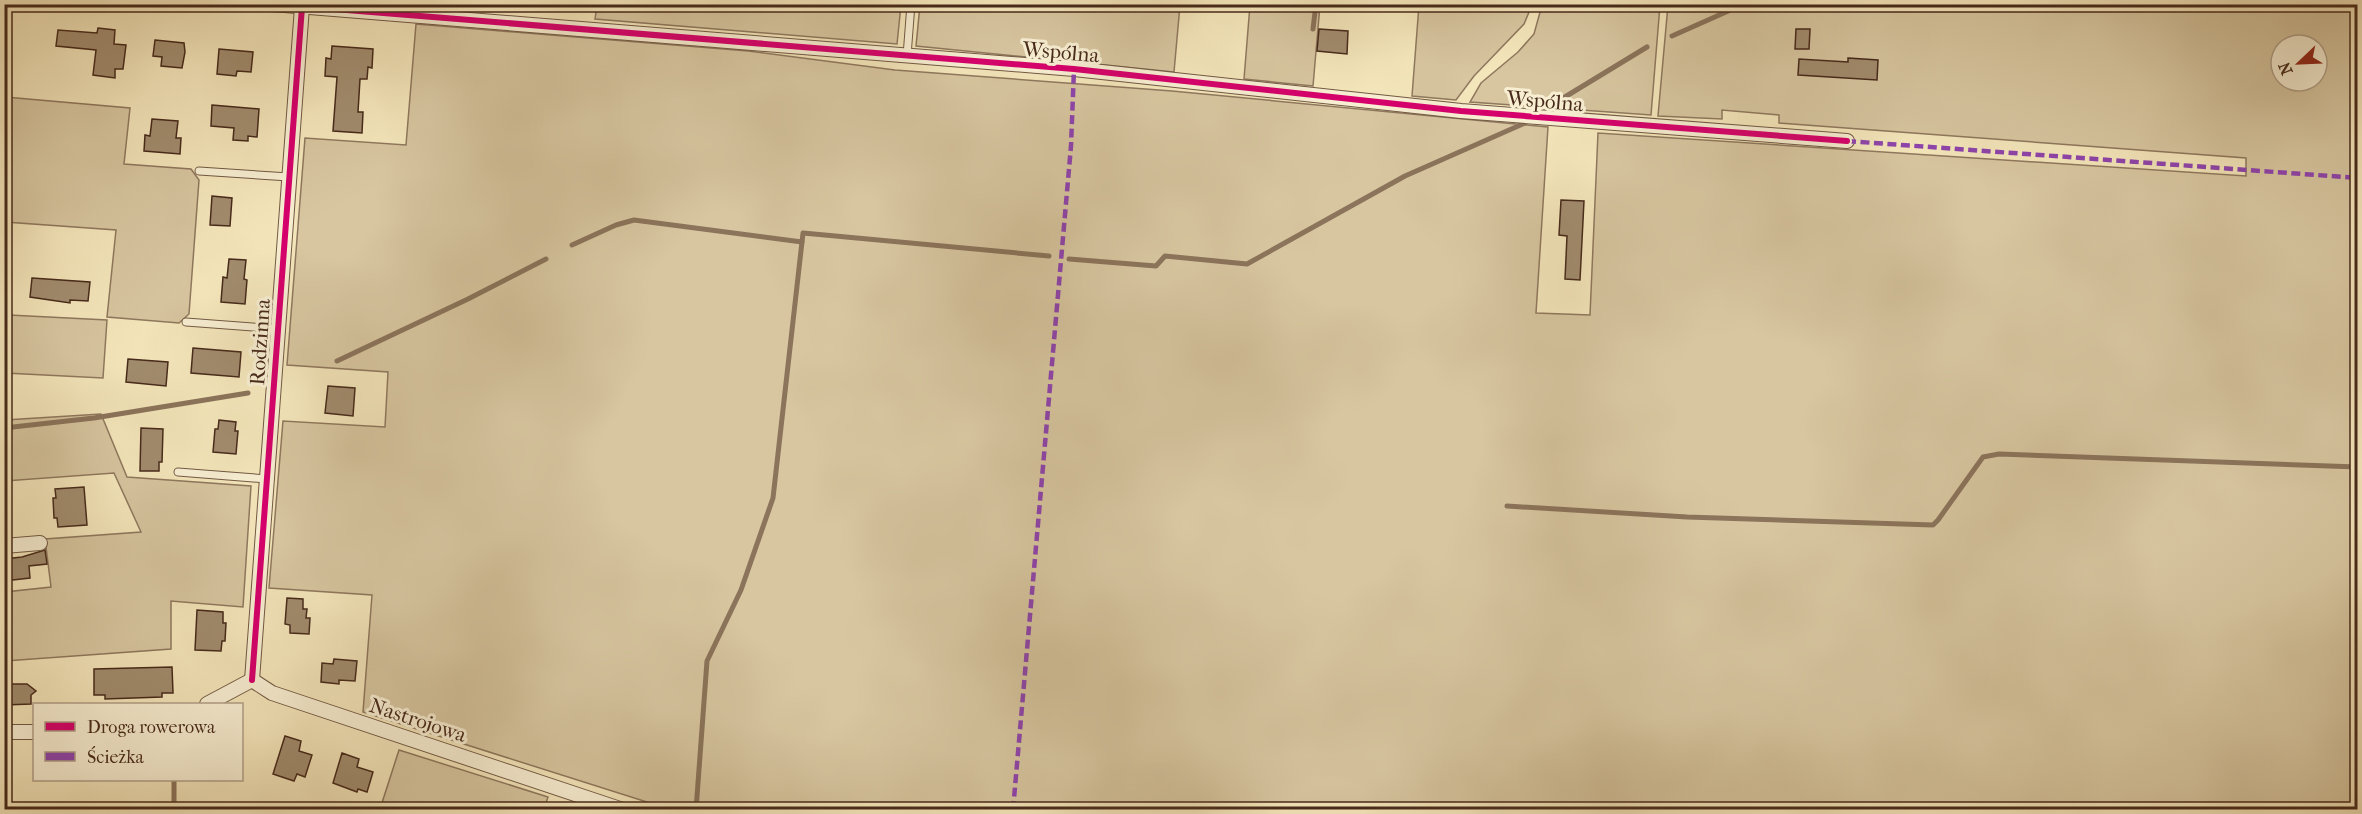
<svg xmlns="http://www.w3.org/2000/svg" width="2362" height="814" font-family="'IM FELL French Canon',serif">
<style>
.green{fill:#d7c6a0;stroke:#8f785e;stroke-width:1.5;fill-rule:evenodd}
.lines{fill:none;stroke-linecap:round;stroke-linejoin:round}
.stream{stroke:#8b745b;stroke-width:5}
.building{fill:#a18c6e;stroke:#472a1b;stroke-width:1.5}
.lane-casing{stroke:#725943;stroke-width:9}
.street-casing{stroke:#725943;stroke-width:16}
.lane{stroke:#f8efd3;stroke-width:7}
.street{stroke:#f8efd3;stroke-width:14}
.quiet{stroke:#8e44ad;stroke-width:4.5;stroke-dasharray:9 4.5;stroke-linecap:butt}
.cycleway-casing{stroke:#f8efd3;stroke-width:10}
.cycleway{stroke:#d6006c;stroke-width:6}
.labels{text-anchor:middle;stroke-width:6;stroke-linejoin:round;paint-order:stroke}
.street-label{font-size:21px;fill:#472a1b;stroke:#f8efd3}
</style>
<rect width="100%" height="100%" fill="#f4e6bb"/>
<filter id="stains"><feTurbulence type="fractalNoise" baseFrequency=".00333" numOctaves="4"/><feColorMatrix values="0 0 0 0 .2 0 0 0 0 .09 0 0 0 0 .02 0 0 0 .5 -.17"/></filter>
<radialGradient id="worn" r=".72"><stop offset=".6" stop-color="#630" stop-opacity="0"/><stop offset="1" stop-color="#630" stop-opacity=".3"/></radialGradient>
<g class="green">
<path d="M597,5v-1l304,1 -4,39 -302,-25z"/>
<path d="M920,5h260l-6,67 -258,-26z"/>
<path d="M1250,5h70l-7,81 -69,-7z"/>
<path d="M1419,5v-1l113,1 -8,19 -50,52 -18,24 -44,-4z"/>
<path d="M1542,5h118l-9,110 -181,-13 11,-19 37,-31 16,-18z"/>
<path d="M1668,5h689v804h-1688l-306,-97 9,-117 -103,-7 14,-167 102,6 3,-55 -101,-7 18,-227 101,7 10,-121 332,27 147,19 277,21 376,36 -12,186 54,2 8,-182 648,43v-18l-467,-35v-8l-57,-5v9l-64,-3zM2281,45h36v36h-36z"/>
<path d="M5,97l125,11 -6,56 67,5 8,11 -10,134 -10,9 -72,-6 9,-87 -111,-8z"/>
<path d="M9,315l98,5 -4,58 -98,-5v-55z"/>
<path d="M101,414l26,63 124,9 -8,121 -72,-6v48l-166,12v-69l46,-5 -6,-48 96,-7 -27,-59 -109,8v-61z"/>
<path d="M399,750l149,47 -4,12h-164z"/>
</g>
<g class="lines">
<g class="stream">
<path d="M1313,29l3,-25"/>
<path d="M1672,36l72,-32"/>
<path d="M1555,103l92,-56"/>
<path d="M572,245l44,-20 18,-5 168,22"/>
<path d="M1069,259l87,7 9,-10 82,8 158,-88 120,-53"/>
<path d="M337,361l131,-62 78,-40"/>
<path d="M4,428l90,-10 154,-25"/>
<path d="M1507,506l180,11 246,8 5,-5 45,-63 16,-3 359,13"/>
<path d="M174,780v30"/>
<path d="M696,810l11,-149 34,-71 32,-92 30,-265 246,23"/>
</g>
</g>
<g class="building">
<path d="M98,28l17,2 -1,14 12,1 -3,24h-8v9l-22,-3 3,-25 -40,-4 2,-16 39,3z"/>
<path d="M1319,29l29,2 -1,23 -30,-3z"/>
<path d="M1796,29h14l-1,20h-14z"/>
<path d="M155,40l29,3 1,9 -3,16 -21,-2 1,-9 -9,-1z"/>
<path d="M332,46l41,3 -1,19 -4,-1 -1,12h-7l-2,33h5l-1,21 -29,-2 4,-54 -12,-1 1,-18 5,1z"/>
<path d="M219,49l34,3 -2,20 -14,-1 -1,5 -19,-2z"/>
<path d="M1848,58l30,2 -1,20 -79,-5 1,-16 49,3z"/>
<path d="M212,105l47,4 -2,28 -9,-1v5l-15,-1 1,-12 -23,-2z"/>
<path d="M152,119l26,2 -2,17h5l-1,16 -36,-3 1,-16 5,1z"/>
<path d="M212,196l20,2 -2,28 -20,-1z"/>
<path d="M1561,200l23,1 -4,79 -15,-1 2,-43 -8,-1z"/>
<path d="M229,259l17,1 -2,19 3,1 -2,24 -24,-2 2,-25 4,1z"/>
<path d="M32,278l58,4 -2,19 -18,-1v3l-40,-6z"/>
<path d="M193,348l48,4 -2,25 -48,-4z"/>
<path d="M128,359l40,3 -2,24 -40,-4z"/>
<path d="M328,386l27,2 -2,28 -28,-3z"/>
<path d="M219,420l17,2 -1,9h3l-2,23 -23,-2 2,-23h3z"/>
<path d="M141,428l22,1 -1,33h-3v9h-19z"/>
<path d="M84,487l3,38 -29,2 -1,-9h-3l-1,-20h3l-1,-9z"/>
<path d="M45,550l2,14 -18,2 1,12 -26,3v-22l18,-2z"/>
<path d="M287,598l16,1v10h4l-1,9h4l-1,16 -19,-1v-8l-5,-1z"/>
<path d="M197,610l26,2v11h3l-1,18h-3l-1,10 -26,-1z"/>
<path d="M334,659l23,2 -2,20 -16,-1v4l-18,-2 1,-19 11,1z"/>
<path d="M172,667l1,26h-11v4l-57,2v-4h-11v-26z"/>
<path d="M4,684h23l9,7 -5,4v9l-27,1z"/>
<path d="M285,736l16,5 -2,10 13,4 -7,22 -8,-3 -3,7 -21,-7z"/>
<path d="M342,753l17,6 -2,8 16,5 -6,20 -9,-3 -1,3 -24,-9z"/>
</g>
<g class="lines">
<g class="lane-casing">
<g id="lane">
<path d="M907,56l4,-52"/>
<path d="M199,171l90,6"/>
<path d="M186,322l92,7"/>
<path d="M178,472l89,7"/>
</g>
</g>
<g class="street-casing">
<g id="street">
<path d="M272,4l802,65 387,42 386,30"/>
<path d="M4,546l36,-3"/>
<path d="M252,680l50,-673"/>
<path d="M252,680l20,13 351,117"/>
<path d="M207,704l45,-24"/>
<path d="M4,732h30"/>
</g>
</g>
<use href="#lane" class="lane"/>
<use href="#street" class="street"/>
<g class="quiet">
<path d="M1847,141l511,37"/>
<path d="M1013,810l58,-664 3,-77"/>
</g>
<g class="cycleway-casing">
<g id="cycleway">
<path d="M272,4l802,65 387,42 386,30"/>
<path d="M252,680l50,-673"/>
</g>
</g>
<use href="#cycleway" class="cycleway"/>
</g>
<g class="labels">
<g class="street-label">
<text transform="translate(1061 52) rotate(5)" y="7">Wspólna</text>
<text transform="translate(1545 101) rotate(5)" y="7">Wspólna</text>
<text transform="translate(260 342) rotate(-86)" y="7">Rodzinna</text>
<text transform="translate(418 720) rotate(18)" y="7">Nastrojowa</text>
</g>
</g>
<rect width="2362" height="814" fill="none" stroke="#f4e6bb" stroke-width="24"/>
<rect x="6" y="6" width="2350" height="802" fill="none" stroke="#472a1b" stroke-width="3"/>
<rect x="12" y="12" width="2338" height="790" fill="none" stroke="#472a1b" stroke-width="1.5"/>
<rect x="33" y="703" width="210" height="78" fill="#f8efd3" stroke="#b1a089" stroke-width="1.5"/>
<rect x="45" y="722" width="30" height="9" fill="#d6006c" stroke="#b1a089" stroke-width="1.5"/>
<text x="87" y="733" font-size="18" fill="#472a1b">Droga rowerowa</text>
<rect x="45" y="752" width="30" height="9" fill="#8e44ad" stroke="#b1a089" stroke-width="1.5"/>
<text x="87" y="763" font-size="18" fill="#472a1b">Ścieżka</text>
<g transform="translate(2299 63) rotate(247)"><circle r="28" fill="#f8efd3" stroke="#b1a089" stroke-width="1.5"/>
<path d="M0-4.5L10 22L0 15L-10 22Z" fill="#8f2418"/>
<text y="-9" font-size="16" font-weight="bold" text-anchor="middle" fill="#472a1b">N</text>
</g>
<rect width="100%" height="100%" filter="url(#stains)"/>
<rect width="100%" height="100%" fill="url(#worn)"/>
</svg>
